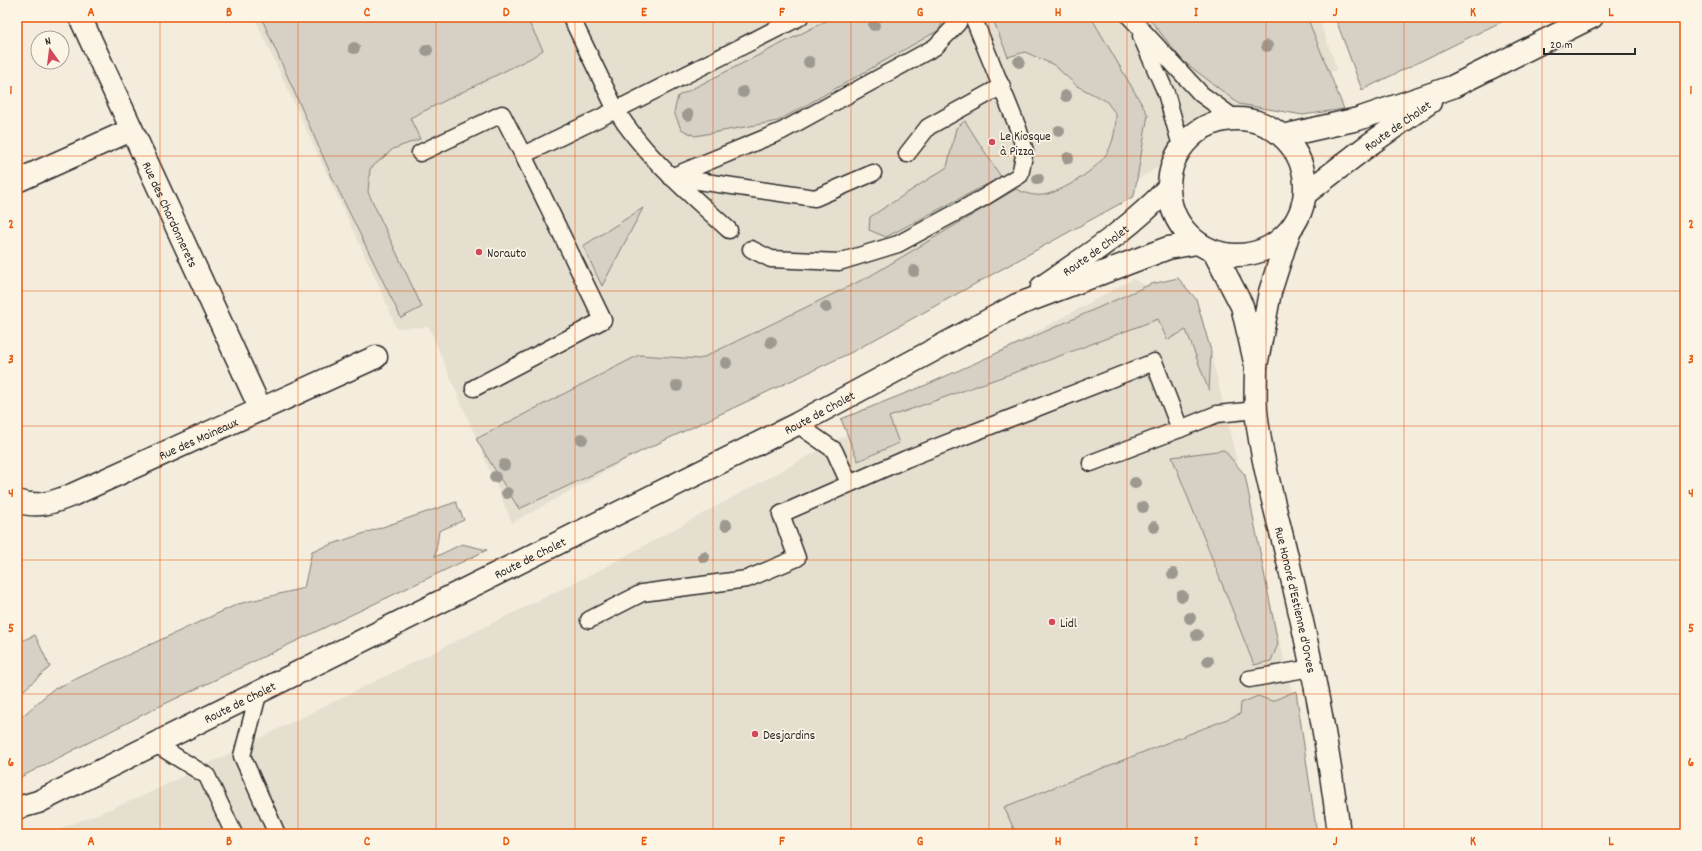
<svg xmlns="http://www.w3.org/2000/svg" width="1702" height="851" font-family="Dekko,sans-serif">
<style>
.built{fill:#e5dfd0}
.green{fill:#d6d1c4;stroke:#807e78}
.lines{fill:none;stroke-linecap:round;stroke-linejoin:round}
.service-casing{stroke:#2b2b2b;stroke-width:19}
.minor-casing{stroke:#2b2b2b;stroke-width:25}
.secondary-casing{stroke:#2b2b2b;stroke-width:25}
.service{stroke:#fcf5e5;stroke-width:16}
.minor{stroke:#fcf5e5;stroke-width:22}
.secondary{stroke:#fcf5e5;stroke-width:22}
.tree{fill:#9d9990}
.grid{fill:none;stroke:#e8590c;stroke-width:1;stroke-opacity:0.55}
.poi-dot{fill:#d1495b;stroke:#fcf5e5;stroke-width:1.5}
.labels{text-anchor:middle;stroke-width:3.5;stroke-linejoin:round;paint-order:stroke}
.street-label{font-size:13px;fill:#2b2b2b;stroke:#fcf5e5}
.poi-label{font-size:13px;fill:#2b2b2b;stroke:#fcf5e5;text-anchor:start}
.neatline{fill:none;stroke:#e8590c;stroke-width:1.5}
.grid-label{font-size:13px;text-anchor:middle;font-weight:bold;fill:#e8590c}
</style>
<rect width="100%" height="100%" fill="#f4edde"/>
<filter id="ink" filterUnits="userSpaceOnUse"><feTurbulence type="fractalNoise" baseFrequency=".025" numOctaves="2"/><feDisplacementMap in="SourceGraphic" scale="8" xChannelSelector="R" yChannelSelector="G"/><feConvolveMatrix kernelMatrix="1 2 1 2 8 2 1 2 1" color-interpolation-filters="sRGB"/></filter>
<g filter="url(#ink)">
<g class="built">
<path d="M254,17h1064l19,52 -825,454 -83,-196 -33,1 -12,-31z"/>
<path d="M1133,279l69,36 89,374 20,145h-1264l96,-38 451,-223z"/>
</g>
<g class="green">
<path d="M261,17h265l17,33 -12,8 -121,60 10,21 -27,10 -23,20 -2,23 54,115 -21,11 -68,-139z"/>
<path d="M834,17h111l-6,13 -161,91 -83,15 -14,-7 -7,-17 4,-16z"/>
<path d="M992,17h99l57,98 -14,81 -282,156 -333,157 -43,-70 163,-84 61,4 170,-83 146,-87c8,4 17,7 27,6 20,-3 53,-25 64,-42 7,-11 9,-27 9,-39l-10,-13 -29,-15 -23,-21 -29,-13 -17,5z"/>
<path d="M1148,17h159l37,92 -41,6 -64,-11 -57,-44z"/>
<path d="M1335,17h176l-149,73z"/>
<path d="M965,121l36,56 -115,60 -17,-7 1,-13 77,-50 9,-39z"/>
<path d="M643,208l-41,78 -19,-40z"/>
<path d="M1178,278l18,21 15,52 -2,40 -23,-61 -19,10 -9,-21 -125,47 -144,51 10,26 -41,18 -17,-42 85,-34 225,-101z"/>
<path d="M1224,450l21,25 33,169 -7,17 -17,4 -82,-208z"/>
<path d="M456,502l8,18 -25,11 -4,26 27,-13 25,6 -333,159 -137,70v-58l35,-31 186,-86 66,-16 8,-37z"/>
<path d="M35,635l15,32 -33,29v-53z"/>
<path d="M1296,691l21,143h-301l-12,-27 236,-93 1,-11 17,-7 14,5z"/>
</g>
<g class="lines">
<g class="service-casing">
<g id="service">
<path d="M571,17l45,93 184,-93"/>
<path d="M1130,17l71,77 33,24"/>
<path d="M1141,36l25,57 15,53"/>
<path d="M420,153l82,-39 21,41"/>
<path d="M907,154l21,-27 74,-41"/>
<path d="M671,177l111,-46 153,-84 23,-24 2,-6"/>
<path d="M671,177l144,21 58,-25"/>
<path d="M751,249l20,10 68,3 59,-18 85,-46 37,-23 5,-24 -7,-23 -45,-111"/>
<path d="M474,388l129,-68 -80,-165 93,-45c29,47 73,83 113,120"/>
<path d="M797,424l37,26 15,33"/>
<path d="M1091,463l89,-34"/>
<path d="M589,620l53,-27 105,-14 50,-21 -16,-44 125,-55 248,-97 26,67 37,-15 39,-4"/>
<path d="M1249,679l62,-11"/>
<path d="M259,691l-17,65 35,78"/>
<path d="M154,743l53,33 27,58"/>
</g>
</g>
<g class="minor-casing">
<g id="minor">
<path id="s1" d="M80,17l181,393"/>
<path d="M17,181l114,-51"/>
<path d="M1214,252l28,54 14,60 14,-74 19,-60"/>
<path id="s2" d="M1256,366c0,15 -1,30 0,45 6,56 23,109 35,163 20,84 38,174 48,260"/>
<path id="s3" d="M17,501c20,7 35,2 55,-6l304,-138"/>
</g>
</g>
<g class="secondary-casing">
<g id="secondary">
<circle cx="1237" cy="187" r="68"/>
<path d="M1283,136l75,-17 94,-32 140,-70"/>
<path id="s4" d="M1305,194l65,-50 60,-42"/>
<path id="s5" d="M1042,287c45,-31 89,-59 126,-99"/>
<path id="s6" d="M17,808l21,-6 759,-378 220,-119 151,-57 29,-5"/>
</g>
</g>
<use href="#service" class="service"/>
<use href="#minor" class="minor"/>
<use href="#secondary" class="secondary"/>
</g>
<g class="tree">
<circle cx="874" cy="25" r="6"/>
<circle cx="1267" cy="46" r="6"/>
<circle cx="354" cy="48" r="6"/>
<circle cx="427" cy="50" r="6"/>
<circle cx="809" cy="62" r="6"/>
<circle cx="1019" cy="62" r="6"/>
<circle cx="743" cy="92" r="6"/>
<circle cx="1066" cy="96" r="6"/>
<circle cx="688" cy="115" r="6"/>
<circle cx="1059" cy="131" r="6"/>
<circle cx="1068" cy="158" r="6"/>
<circle cx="1038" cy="179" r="6"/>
<circle cx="914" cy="271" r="6"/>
<circle cx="826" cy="307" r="6"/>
<circle cx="771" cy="342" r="6"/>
<circle cx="726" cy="363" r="6"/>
<circle cx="677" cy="386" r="6"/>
<circle cx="582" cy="439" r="6"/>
<circle cx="504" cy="465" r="6"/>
<circle cx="495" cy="477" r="6"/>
<circle cx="1135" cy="483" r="6"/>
<circle cx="507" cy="493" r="6"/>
<circle cx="1143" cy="507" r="6"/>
<circle cx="726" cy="525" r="6"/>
<circle cx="1154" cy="527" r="6"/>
<circle cx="704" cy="557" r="6"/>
<circle cx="1173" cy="574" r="6"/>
<circle cx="1182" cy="596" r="6"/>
<circle cx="1190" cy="618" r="6"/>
<circle cx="1197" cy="635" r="6"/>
<circle cx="1208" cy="661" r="6"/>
</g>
</g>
<path class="grid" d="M160,17v817M298,17v817M436,17v817M575,17v817M713,17v817M851,17v817M989,17v817M1127,17v817M1266,17v817M1404,17v817M1542,17v817M17,156h1668M17,291h1668M17,426h1668M17,560h1668M17,694h1668"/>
<g class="poi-dot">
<circle cx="992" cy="142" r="4"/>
<circle cx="479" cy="252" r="4"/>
<circle cx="1052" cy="622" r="4"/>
<circle cx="755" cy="734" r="4"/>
</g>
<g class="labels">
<g class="street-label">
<text dy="5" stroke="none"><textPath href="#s4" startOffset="115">Route de Cholet</textPath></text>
<text dy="5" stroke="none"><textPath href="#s1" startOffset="217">Rue des Chardonnerets</textPath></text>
<text dy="5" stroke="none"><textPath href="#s5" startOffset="65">Route de Cholet</textPath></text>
<text dy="5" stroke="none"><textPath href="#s6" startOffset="895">Route de Cholet</textPath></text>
<text dy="5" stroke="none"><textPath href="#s3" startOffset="195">Rue des Moineaux</textPath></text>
<text dy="5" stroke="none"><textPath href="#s6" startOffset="571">Route de Cholet</textPath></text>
<text dy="5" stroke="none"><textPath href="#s2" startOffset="238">Rue Honoré d'Estienne d'Orves</textPath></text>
<text dy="5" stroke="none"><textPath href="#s6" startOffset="247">Route de Cholet</textPath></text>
</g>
<g class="poi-label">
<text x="1000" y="140">Le Kiosque<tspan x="1000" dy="15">à Pizza</tspan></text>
<text x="487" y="257">Norauto</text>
<text x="1060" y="627">Lidl</text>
<text x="763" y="739">Desjardins</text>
</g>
</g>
<rect width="1702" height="851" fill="none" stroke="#fcf5e5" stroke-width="44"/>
<g transform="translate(50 50) rotate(346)"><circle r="19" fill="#fcf5e5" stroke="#a8a49b"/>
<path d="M0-3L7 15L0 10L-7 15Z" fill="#d1495b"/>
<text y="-6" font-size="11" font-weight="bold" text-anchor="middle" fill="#2b2b2b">N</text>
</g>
<path d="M1544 48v6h91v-6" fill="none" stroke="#2b2b2b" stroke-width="2"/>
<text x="1550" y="48" font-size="12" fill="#2b2b2b" stroke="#fcf5e5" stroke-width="3" paint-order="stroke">20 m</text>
<rect x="22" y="22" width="1658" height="807" class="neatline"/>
<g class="grid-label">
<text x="91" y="16">A</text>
<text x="229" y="16">B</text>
<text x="367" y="16">C</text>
<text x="506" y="16">D</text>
<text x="644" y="16">E</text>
<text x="782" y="16">F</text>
<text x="920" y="16">G</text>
<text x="1058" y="16">H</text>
<text x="1196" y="16">I</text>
<text x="1335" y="16">J</text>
<text x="1473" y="16">K</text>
<text x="1611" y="16">L</text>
<text x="11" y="94">1</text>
<text x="1691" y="94">1</text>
<text x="11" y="228">2</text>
<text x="1691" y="228">2</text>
<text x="11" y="363">3</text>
<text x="1691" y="363">3</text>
<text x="11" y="497">4</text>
<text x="1691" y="497">4</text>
<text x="11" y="632">5</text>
<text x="1691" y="632">5</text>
<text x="11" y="766">6</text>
<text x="1691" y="766">6</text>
<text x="91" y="845">A</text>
<text x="229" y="845">B</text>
<text x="367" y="845">C</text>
<text x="506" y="845">D</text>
<text x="644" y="845">E</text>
<text x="782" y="845">F</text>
<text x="920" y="845">G</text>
<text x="1058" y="845">H</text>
<text x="1196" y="845">I</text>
<text x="1335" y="845">J</text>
<text x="1473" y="845">K</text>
<text x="1611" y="845">L</text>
</g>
</svg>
